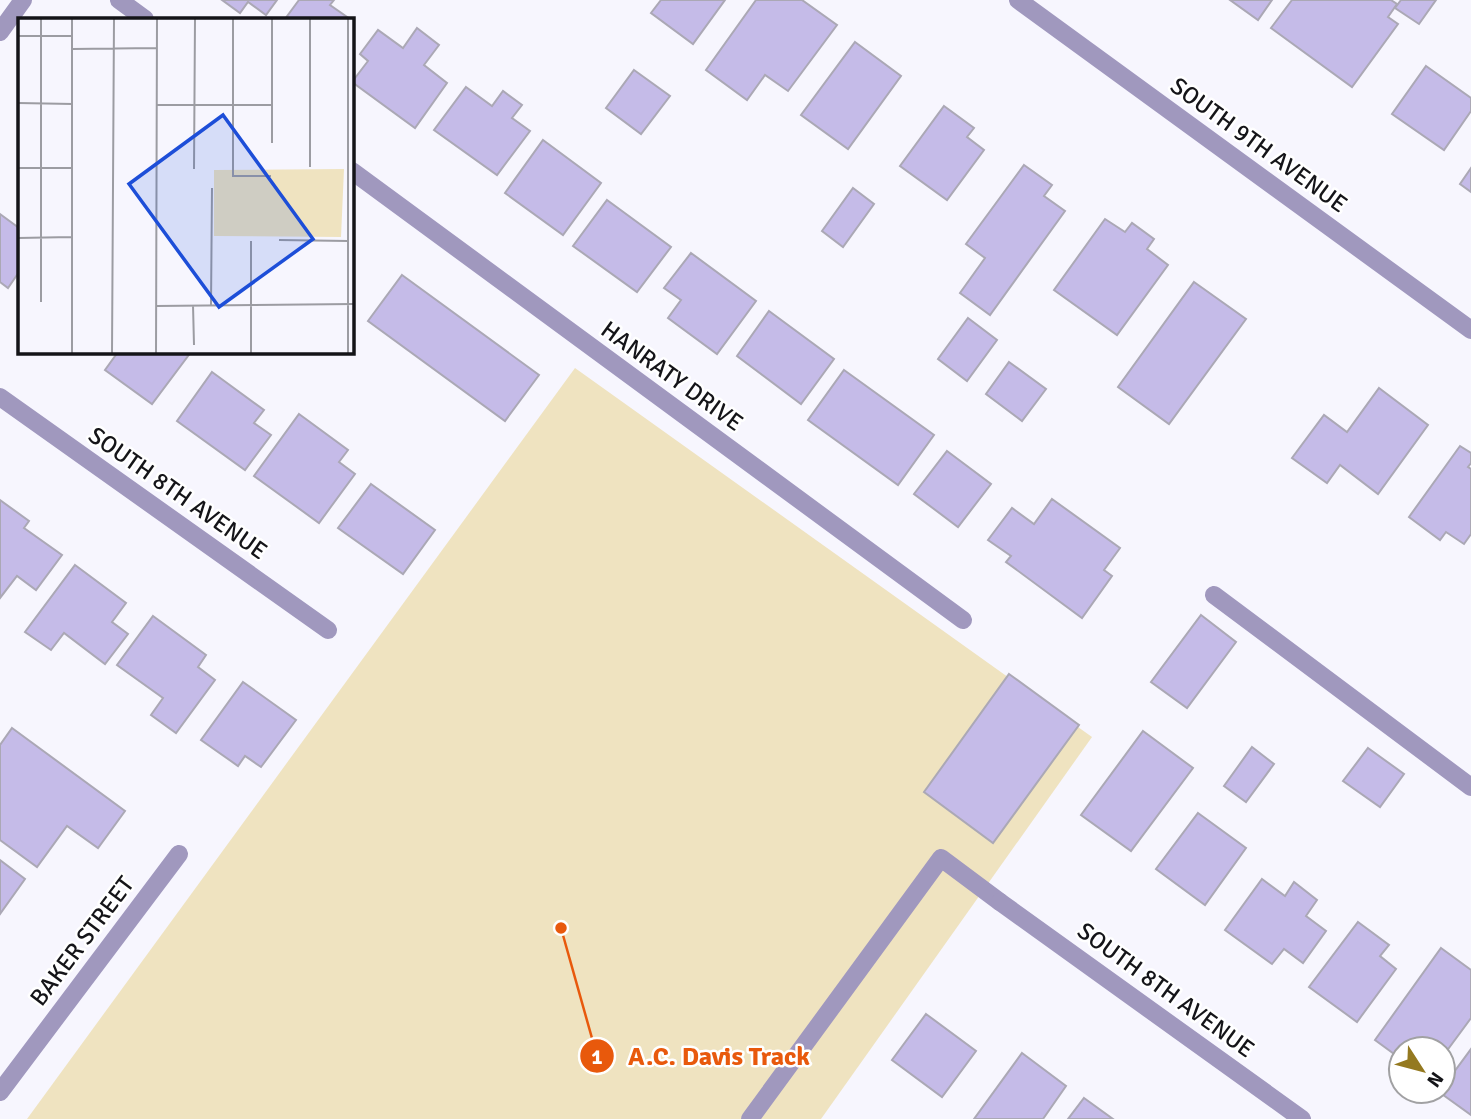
<svg xmlns="http://www.w3.org/2000/svg" width="1471" height="1119" font-family="Signika,sans-serif">
<style>
.green{fill:#efe3c0}
.building{fill:#c5bbe8;stroke:#aba8b5;stroke-width:2}
.lines{fill:none;stroke-linecap:round;stroke-linejoin:round}
.service{stroke:#a098be;stroke-width:18}
.minor{stroke:#a098be;stroke-width:18}
.labels{text-anchor:middle;stroke-width:5;stroke-linejoin:round;paint-order:stroke}
.street-label{font-size:24px;fill:#141418;stroke:#fff}
.inset-road{fill:none;stroke:#9c9ca2;stroke-width:2}
.view{fill:#1d4ed8;fill-opacity:0.15;stroke:#1d4ed8;stroke-width:3.5}
.inset-edge{fill:none;stroke:#141418;stroke-width:3.5}
.leader{fill:none;stroke:#e8590c;stroke-width:2.5}
.callout-dot{fill:#e8590c;stroke:#fff;stroke-width:2.5}
.mark-label{font-size:21px;text-anchor:middle;font-weight:bold;fill:#fff}
.callout-label{font-size:26px;text-anchor:middle;font-weight:bold;fill:#e8590c;stroke:#fff;stroke-width:5;stroke-linejoin:round;paint-order:stroke}
</style>
<rect width="100%" height="100%" fill="#f7f6fe"/>
<path class="green" d="M575,368l517,369 -271,382h-794z"/>
<g class="building">
<path d="M222,0h55l-11,15 -18,-13 -8,11z"/>
<path d="M299,0h35l-4,5 20,14h-65z"/>
<path d="M661,0h64l-32,44 -42,-31z"/>
<path d="M756,0h46l35,25 -49,66 -23,-16 -18,25 -41,-30z"/>
<path d="M1230,0h42l-14,20z"/>
<path d="M1292,0h99l6,4 -9,13 10,7 -46,63 -81,-59z"/>
<path d="M1401,0h35l-17,24 -24,-16z"/>
<path d="M417,28l22,17 -15,20 23,18 -32,45 -63,-46 16,-21 -8,-7 18,-24 25,18z"/>
<path d="M855,42l46,34 -53,73 -47,-34z"/>
<path d="M1426,66l45,32v13l-27,39 -52,-36z"/>
<path d="M634,70l36,26 -29,38 -35,-26z"/>
<path d="M466,87l26,19 11,-15 19,14 -10,13 18,13 -33,44 -63,-45z"/>
<path d="M944,106l30,22 -7,9 17,13 -37,50 -47,-34z"/>
<path d="M543,140l58,43 -38,52 -58,-42z"/>
<path d="M1024,165l28,20 -8,11 21,15 -75,104 -30,-22 25,-35 -19,-14z"/>
<path d="M1471,168v24l-11,-8z"/>
<path d="M853,188l21,16 -31,43 -21,-16z"/>
<path d="M607,200l64,47 -34,45 -64,-46z"/>
<path d="M0,214l19,14v44l-11,16 -8,-6z"/>
<path d="M1105,219l20,13 7,-9 22,16 -7,10 21,16 -51,70 -63,-45z"/>
<path d="M691,253l65,48 -39,53 -49,-36 13,-18 -17,-12z"/>
<path d="M402,275l137,100 -34,46 -137,-100z"/>
<path d="M1194,282l52,37 -77,105 -51,-37z"/>
<path d="M769,311l65,48 -33,45 -64,-48z"/>
<path d="M968,318l29,22 -30,41 -29,-22z"/>
<path d="M118,352h73l-39,52 -47,-34z"/>
<path d="M1009,362l37,27 -24,32 -36,-27z"/>
<path d="M844,370l90,65 -36,50 -90,-65z"/>
<path d="M212,372l52,38 -10,13 17,12 -26,35 -68,-49z"/>
<path d="M1379,388l49,37 -50,69 -38,-29 -13,18 -35,-25 32,-43 23,17z"/>
<path d="M299,414l49,36 -9,12 16,12 -36,49 -65,-47z"/>
<path d="M1460,446l11,7v10l-3,4 3,2v65l-7,10 -18,-12 -6,8 -31,-23z"/>
<path d="M947,451l44,33 -33,43 -44,-33z"/>
<path d="M371,484l64,46 -32,44 -65,-46z"/>
<path d="M1052,499l68,49 -16,22 8,6 -30,42 -76,-56 5,-6 -23,-16 24,-32 22,16z"/>
<path d="M0,500l29,21 -5,7 38,27 -26,35 -19,-14 -17,22z"/>
<path d="M75,565l51,38 -14,19 16,12 -23,30 -41,-31 -13,17 -26,-18z"/>
<path d="M1201,615l35,27 -49,66 -36,-26z"/>
<path d="M153,616l53,39 -8,12 17,13 -39,53 -25,-18 12,-17 -46,-33z"/>
<path d="M1009,674l70,51 -86,118 -69,-51z"/>
<path d="M243,682l53,38 -35,47 -16,-11 -7,10 -37,-26z"/>
<path d="M12,728l113,83 -27,37 -31,-22 -30,41 -37,-27v-95z"/>
<path d="M1143,731l50,37 -62,83 -50,-36z"/>
<path d="M1252,747l22,17 -28,38 -22,-16z"/>
<path d="M1368,748l36,26 -24,33 -37,-26z"/>
<path d="M1198,813l48,35 -41,57 -49,-36z"/>
<path d="M0,860l25,19 -25,35z"/>
<path d="M1262,879l23,17 9,-14 23,18 -11,16 20,15 -23,32 -19,-14 -12,15 -47,-34z"/>
<path d="M1358,922l31,23 -9,11 16,13 -39,53 -48,-35z"/>
<path d="M1441,948l30,22v48l-28,38v-7h-42v10l-26,-19z"/>
<path d="M926,1014l50,37 -34,46 -50,-37z"/>
<path d="M1471,1049v66l-32,-23 4,-1v-4z"/>
<path d="M1022,1053l44,33 -23,33h-69z"/>
<path d="M1084,1098l29,21h-45z"/>
</g>
<g class="lines">
<g class="service">
<path d="M1214,595l257,192"/>
<path d="M750,1119l191,-261 59,44"/>
</g>
<g class="minor">
<path d="M119,0l26,19"/>
<path d="M1018,0l453,330"/>
<path d="M0,32l23,-32"/>
<path d="M352,171l611,449"/>
<path d="M0,397l328,233"/>
<path d="M1000,902l302,217"/>
<path d="M0,1092l179,-238"/>
</g>
</g>
<g class="labels">
<g class="street-label">
<text transform="translate(1259 145) rotate(36)" y="8">SOUTH 9TH AVENUE</text>
<text transform="translate(672 376) rotate(36)" y="8">HANRATY DRIVE</text>
<text transform="translate(178 493) rotate(35)" y="8">SOUTH 8TH AVENUE</text>
<text transform="translate(82 941) rotate(-53)" y="8">BAKER STREET</text>
<text transform="translate(1166 990) rotate(36)" y="8">SOUTH 8TH AVENUE</text>
</g>
</g>
<g transform="translate(18 18)">
<rect width="336" height="336" fill="#f7f6fe"/>
<path d="M326,151l-3,68 -127,-1v-66z" fill="#efe3c0"/>
<path class="inset-road" d="M23,0v284M54,0v336M215,0v158h38M254,0v125M0,18h54M54,31l85,-1M0,85l55,1M139,87h114M292,149v-149M0,150h55M176,151l1,-151M0,220l54,-1M261,222l69,1M175,287l1,40M193,287l1,-117M138,288l198,-2M94,336l2,-336M138,336l1,-336M233,336v-113M330,336v-336"/>
<path class="view" d="M205,97l90,124 -94,68 -90,-123z"/>
<rect width="336" height="336" class="inset-edge"/>
</g>
<path class="leader" d="M561 928L597 1056"/>
<g class="callout-dot">
<circle cx="561" cy="928" r="7"/>
<circle cx="597" cy="1056" r="18"/>
</g>
<g class="mark-label">
<text x="597" y="1064">1</text>
</g>
<g class="callout-label">
<text x="719" y="1065">A.C. Davis Track</text>
</g>
<g transform="translate(1422 1070) rotate(126)"><circle r="33" fill="#ffffff" stroke="#a1a1a3" stroke-width="2"/>
<path d="M0-5L12 26L0 18L-12 26Z" fill="#947920"/>
<text y="-10" font-size="19" font-weight="bold" text-anchor="middle" fill="#141418">N</text>
</g>
</svg>
